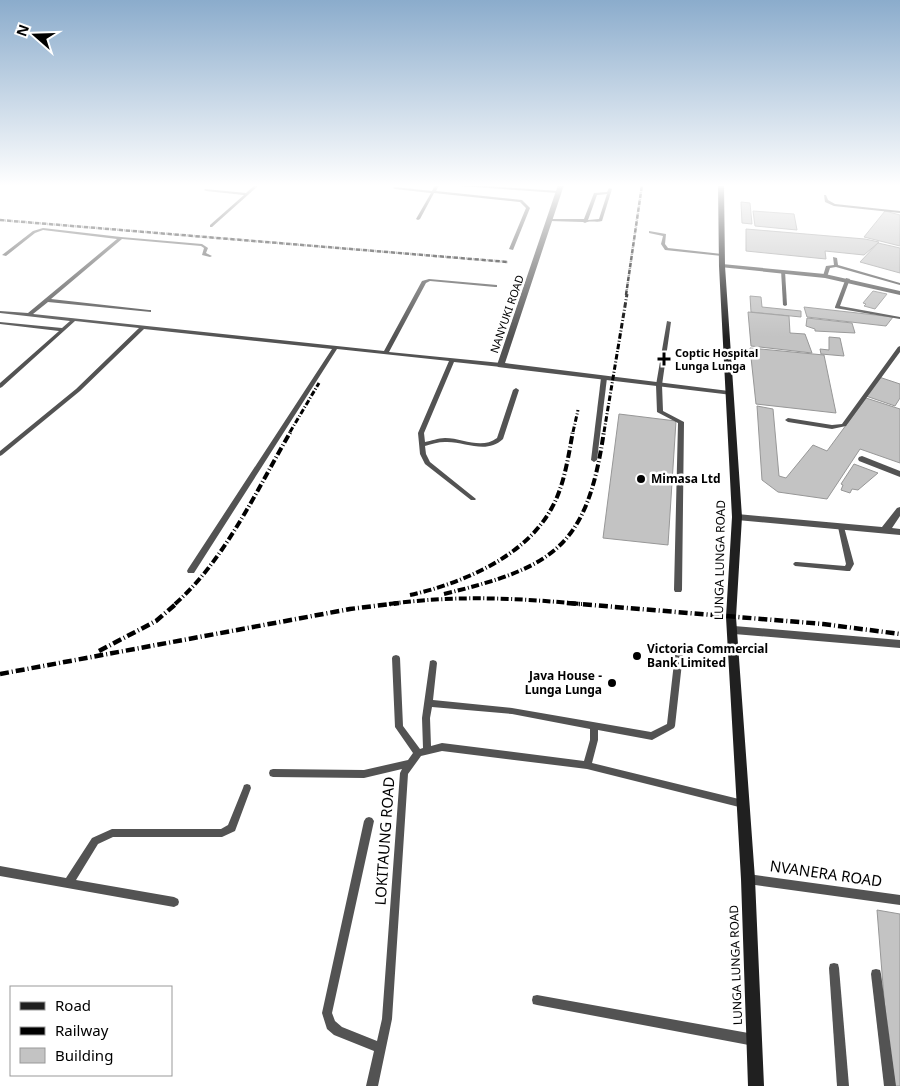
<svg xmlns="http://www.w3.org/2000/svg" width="900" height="1086" font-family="'Noto Sans',sans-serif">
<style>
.building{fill:#c3c3c3;stroke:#979797}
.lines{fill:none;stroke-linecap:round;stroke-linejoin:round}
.lane{fill:#535353;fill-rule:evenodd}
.street{fill:#535353;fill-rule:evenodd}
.secondary{fill:#202020;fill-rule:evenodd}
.rail-far3{stroke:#000;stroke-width:2.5;stroke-dasharray:4.5 1 0.5 1;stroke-linecap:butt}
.rail-far2{stroke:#000;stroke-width:3;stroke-dasharray:5.5 2 1 2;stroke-linecap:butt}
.rail-far1{stroke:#000;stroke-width:4;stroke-dasharray:8 2.5 1 2.5;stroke-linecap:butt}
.rail{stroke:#000;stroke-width:4.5;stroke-dasharray:9 3 1 3;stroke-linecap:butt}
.poi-dot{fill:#000;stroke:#fff;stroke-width:2}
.labels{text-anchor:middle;stroke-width:5;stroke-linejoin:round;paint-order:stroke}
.far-street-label{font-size:11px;fill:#000;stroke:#fff}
.far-poi-label{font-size:11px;font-weight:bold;fill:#000;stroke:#fff;text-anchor:start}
.poi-label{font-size:12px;font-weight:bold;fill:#000;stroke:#fff;text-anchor:start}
.street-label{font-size:12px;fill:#000;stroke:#fff}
.near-street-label{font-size:15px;fill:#000;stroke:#fff}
</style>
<rect width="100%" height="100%" fill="#fff"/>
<g class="building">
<path d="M741,202l9,1 2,21 -10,-1z"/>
<path d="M753,211l41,3 3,16 -42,-4z"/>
<path d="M885,211l15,4v31l-36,-9z"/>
<path d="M746,229l119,10 14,3 -15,13 -39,-4 1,8 -80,-8z"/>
<path d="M878,243l22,5v25l-40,-11z"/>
<path d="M873,291l14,3 -12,15 -11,-3 2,-2 -3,-1z"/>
<path d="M750,296l11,1 1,10 39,4v6l-50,-5z"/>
<path d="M804,307l89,10 -7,9 -79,-9z"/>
<path d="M748,312l41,4 1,17 15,1 7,19 -61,-7z"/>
<path d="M807,318l45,5 3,10 -40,-2v-2l-9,-3z"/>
<path d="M829,337l11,1 4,18 -23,-2 -1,-5 9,1z"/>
<path d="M750,348l74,7 12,58 -80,-9z"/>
<path d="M879,377l21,7v14l-5,8 -29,-10z"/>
<path d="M866,398l34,11v54l-40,-14 -33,50 -49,-7 -16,-12 -5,-74 16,3 6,67 7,2 27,-33 14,6z"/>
<path d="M619,414l57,7 -8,124 -65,-7z"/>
<path d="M854,464l24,9 -20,17 -6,-1 -2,4 -9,-3 2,-5 -2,-1z"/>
<path d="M877,910l23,4v172h-9z"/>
</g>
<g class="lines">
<g class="lane">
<path d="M255,185h4l-47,42h-2v-2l34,-30 -38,-4 -2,-1 1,-1 41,4z"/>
<path d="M435,185h4l-3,6 86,9 8,8 -17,42 -4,-1 17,-41 -6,-6 -86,-9 -14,26 -2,1 -2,-1 15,-26 -36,-4 -2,-1 2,-1 37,4z"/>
<path d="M458,185h13l88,6 2,1 -2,1 -99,-7z"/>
<path d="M609,188l3,1 -10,32c-5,2 -12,-1 -17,2l-2,-1 -33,-1 -2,-1 2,-1h34l10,-26 13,-1zM607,194l-8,25 -11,1 9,-25z"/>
<path d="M824,195h2l2,5 7,4 65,7v2l-66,-7 -9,-4z"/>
<path d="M43,228l78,9 81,7 6,4 -2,5 6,3 -2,1 -8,-2 2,-7 -3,-2 -79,-7 -71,60 98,11h2v2l-103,-10 -15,12 351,37 38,-70 7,-2 68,6v2h-2l-65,-6 -4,2 -37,69 112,11 3,2 -3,2 -47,-5 -30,71 1,9c6,-1 13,-4 20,-4 18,0 36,12 52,0l16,-48 3,-2 3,2 -16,49c-17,16 -38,2 -58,3 -7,0 -13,2 -20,4l1,8 4,8 46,37 -1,1h-4l-46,-36 -5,-10 -2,-21 31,-72 -112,-12 -143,224h-6l-1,-2 1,-2 144,-220 -188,-20 -64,62 -78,64 -2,1v-5l76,-62 63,-61 -64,-7 -73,66 -2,1v-5l59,-52 -59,-7v-2l62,6 8,-7 -70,-8v-2l28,2 89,-74 -74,-9 -8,3 -29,23 -4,-1 31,-24z"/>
<path d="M649,231l17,3 -1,10 3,4 54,6 2,1 -2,1 -57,-6 -4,-6 2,-8 -14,-3z"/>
<path d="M833,257l4,1 1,7 62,18v2l-64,-18 -6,1 -3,9h-4v-1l3,-10 8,-1z"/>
<path d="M781,270l4,1 2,34 -2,1 -2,-1z"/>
<path d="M846,278l4,1 -10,27 60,11v2l-65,-11v-1z"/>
<path d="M667,321l4,1 -9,63 1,26 21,11 -2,168 -1,2h-6l-1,-2 4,-167 -21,-11 -1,-27z"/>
<path d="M900,346v6l-54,74 -14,3 -44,-7 -3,-2 3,-2 44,7 10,-1 56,-77z"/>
<path d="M604,376l3,2 -10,82 -3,2 -3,-2 10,-82z"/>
<path d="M839,525h2l3,2 10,37 -4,7h-3l-52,-5 -2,-2 2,-2h2l48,4 1,-2 -8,-37z"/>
<path d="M679,651l3,1 1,2 -8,72 -1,2 -22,12 -54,-10v10l-6,23 151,37 3,1 2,3 -2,3 -3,1 -156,-39 -145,-18 -21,5 -13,18 -16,245 -14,67h-12l8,-35 -40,-16 -7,-6 -5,-16 42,-192 2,-3 3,-1 3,1 2,3 -42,192 3,8 7,6 35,14 5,-22 18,-246 2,-4 -38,9 -91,-1 -3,-1 -1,-3 1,-3 3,-1 91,1 44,-10 5,-7 -18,-26 -3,-69 1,-2 3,-1 3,1 1,2 3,68 17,23 3,-1 -1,-30 8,-57 3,-1 3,1 1,2 -4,37 79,8 139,24 16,-8 8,-70 1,-2zM432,707l80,7 78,15v11l-6,21 -142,-18 -11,3 -1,-28z"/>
<path d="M247,784l3,1 1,3 -16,43 -13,6h-109l-15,7 -22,36 98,17 4,2 1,3 -1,3 -4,2 -174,-31v-10l66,12 26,-40 20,-9h109l7,-4 15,-37 1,-3z"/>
<path d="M748,874l152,21v10l-152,-21 -3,-2 -2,-3 2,-3z"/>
<path d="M834,963l4,1 1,4 10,118h-12l-8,-118 1,-4z"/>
<path d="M876,969l4,1 1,4 15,112h-12l-13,-112 1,-4z"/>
<path d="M537,995l217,39 4,2 2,4 -2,4 -4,2 -217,-41 -4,-1 -1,-4 1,-4z"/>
</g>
<g class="street">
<path d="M558,185h6l-59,178 224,28h3v4l-234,-28 -1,-2z"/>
<path d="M722,264l103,10 75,17v4l-75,-17 -105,-11 -1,-1z"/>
<path d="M862,456l38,15v6l-41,-16 -1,-2 1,-2z"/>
<path d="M900,507v9l-8,12 8,1v6l-163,-15 -5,-3 5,-3 145,13 15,-19z"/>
<path d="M734,626l166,14v8l-166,-14 -4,-1 -2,-3 2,-3z"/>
</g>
<path class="secondary" d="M718,185h6l1,81 17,251 -6,100 19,262 9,207h-16l-7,-207 -15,-262 6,-100 -13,-251z"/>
<g class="rail-far3">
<path d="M0,220l508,42"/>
<path d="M626,295l16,-110"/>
</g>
<g class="rail-far2">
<path d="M290,432l29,-49"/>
<path d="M573,432l5,-22"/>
<path d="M604,432l23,-138"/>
</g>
<g class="rail-far1">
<path d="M444,594c110,-27 143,-46 160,-163"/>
<path d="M410,595c50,-11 113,-37 140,-84 14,-23 18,-53 23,-80"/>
<path d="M175,604c51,-45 82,-115 116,-173"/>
<path d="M389,604c67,-9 126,-6 193,0"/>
</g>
<g class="rail">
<path d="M567,603l256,21 77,10"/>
<path d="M99,651l57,-30 21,-18"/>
<path d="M0,674l350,-65 49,-6"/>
</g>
</g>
<linearGradient id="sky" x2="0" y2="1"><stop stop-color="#8baccc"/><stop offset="0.55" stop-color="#fff"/><stop offset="1" stop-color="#fff" stop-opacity="0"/></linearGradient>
<rect width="900" height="337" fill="url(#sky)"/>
<g class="poi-dot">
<path d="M661.5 351.5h5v5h5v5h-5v5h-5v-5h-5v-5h5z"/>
<circle cx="641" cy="479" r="5"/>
<circle cx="637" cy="656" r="5"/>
<circle cx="612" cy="683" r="5"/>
</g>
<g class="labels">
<g class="far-street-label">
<text transform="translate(507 314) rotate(-71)" y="4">NANYUKI ROAD</text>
</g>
<g class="far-poi-label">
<text x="675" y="357">Coptic Hospital<tspan x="675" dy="13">Lunga Lunga</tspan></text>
</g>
<g class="poi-label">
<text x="651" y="483">Mimasa Ltd</text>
<text x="647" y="653">Victoria Commercial<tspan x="647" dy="14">Bank Limited</tspan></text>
<text x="602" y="680" text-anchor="end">Java House -<tspan x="602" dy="14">Lunga Lunga</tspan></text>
</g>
<g class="street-label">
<text transform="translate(720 560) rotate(-89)" y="4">LUNGA LUNGA ROAD</text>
<text transform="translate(736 965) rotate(-92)" y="4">LUNGA LUNGA ROAD</text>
</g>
<g class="near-street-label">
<text transform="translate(385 841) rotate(-86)" y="5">LOKITAUNG ROAD</text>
<text transform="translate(826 874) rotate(8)" y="5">NVANERA ROAD</text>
</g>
</g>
<rect x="10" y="986" width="162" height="90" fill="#ffffff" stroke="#999999"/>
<rect x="20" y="1002" width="25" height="8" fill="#202020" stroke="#999999"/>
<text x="55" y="1011" font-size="15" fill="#000000">Road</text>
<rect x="20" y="1027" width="25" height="8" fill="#000000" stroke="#999999"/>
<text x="55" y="1036" font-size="15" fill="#000000">Railway</text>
<rect x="20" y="1048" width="25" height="15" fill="#c3c3c3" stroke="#999999"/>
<text x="55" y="1061" font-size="15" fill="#000000">Building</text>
<g transform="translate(35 35) rotate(290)" stroke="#ffffff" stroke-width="4" paint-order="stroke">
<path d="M0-4L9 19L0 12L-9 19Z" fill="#000000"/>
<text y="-8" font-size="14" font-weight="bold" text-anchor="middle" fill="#000000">N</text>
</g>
</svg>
